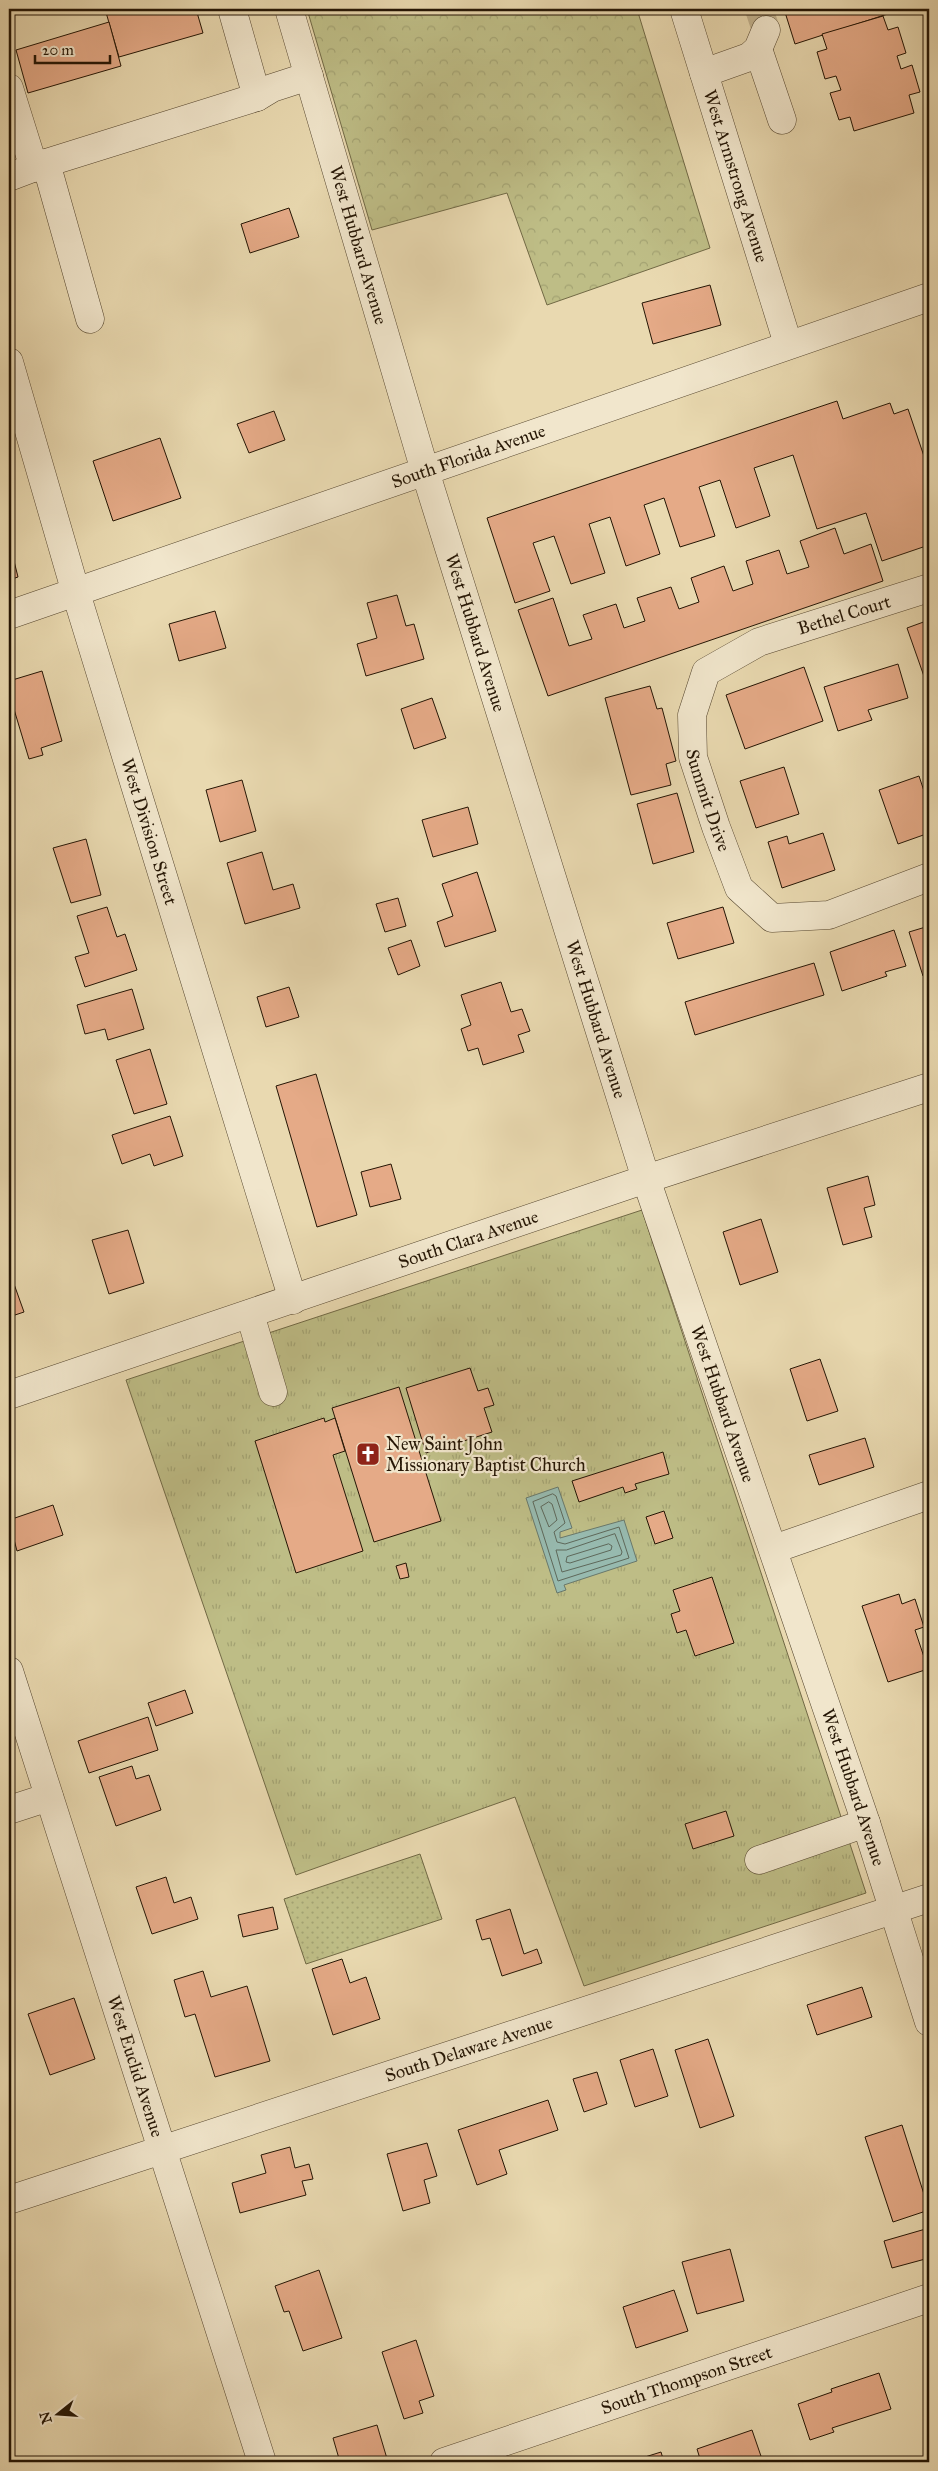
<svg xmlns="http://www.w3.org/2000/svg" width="938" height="2471" font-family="'IM FELL Great Primer',serif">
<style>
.forest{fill:url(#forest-crowns);stroke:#716945}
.park{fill:url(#park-tufts);stroke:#716945}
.garden{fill:url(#garden-dots);stroke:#716945}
.water{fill:#97baaf;stroke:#69786b}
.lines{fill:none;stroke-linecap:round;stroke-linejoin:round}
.shore{stroke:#5e685a;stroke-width:1}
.building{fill:#e5aa87;stroke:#241504}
.minor-tunnel{stroke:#c2b28e;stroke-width:28;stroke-dasharray:28 14;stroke-linecap:butt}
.minor-casing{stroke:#55462f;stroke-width:29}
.minor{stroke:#f1e6cc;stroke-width:28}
.labels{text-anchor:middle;stroke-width:4.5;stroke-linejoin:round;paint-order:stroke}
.street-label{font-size:18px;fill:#241504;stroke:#f1e6cc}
.poi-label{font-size:18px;fill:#241504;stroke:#f1e6cc;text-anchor:start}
</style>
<defs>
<pattern id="forest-crowns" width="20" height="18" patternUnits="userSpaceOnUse" patternTransform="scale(1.25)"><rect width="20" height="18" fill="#bebd86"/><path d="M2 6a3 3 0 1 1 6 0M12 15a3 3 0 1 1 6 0" fill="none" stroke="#a3a272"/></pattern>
<pattern id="park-tufts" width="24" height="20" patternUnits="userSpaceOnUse" patternTransform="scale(1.25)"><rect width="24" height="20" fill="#bebd86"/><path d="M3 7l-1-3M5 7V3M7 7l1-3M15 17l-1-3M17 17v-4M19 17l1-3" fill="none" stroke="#a3a272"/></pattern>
<pattern id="garden-dots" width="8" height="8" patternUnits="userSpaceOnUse" patternTransform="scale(1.25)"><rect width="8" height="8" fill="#bebd86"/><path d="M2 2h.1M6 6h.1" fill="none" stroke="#a3a272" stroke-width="1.8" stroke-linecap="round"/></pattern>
</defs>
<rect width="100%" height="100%" fill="#e9d9b0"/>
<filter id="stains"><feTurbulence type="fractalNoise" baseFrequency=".004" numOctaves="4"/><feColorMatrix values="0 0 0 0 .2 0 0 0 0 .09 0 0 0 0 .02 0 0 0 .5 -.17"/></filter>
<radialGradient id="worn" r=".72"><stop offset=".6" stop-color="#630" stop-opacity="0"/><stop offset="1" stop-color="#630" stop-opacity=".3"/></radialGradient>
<path class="forest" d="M307,9h330l73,239 -163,57 -40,-112 -135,37z"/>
<path class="park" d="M642,1210l224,683 -282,93 -69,-189 -219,78 -170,-495z"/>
<path class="garden" d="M420,1854l22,65 -136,45 -22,-65z"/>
<path class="water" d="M558,1487l14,41 -12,4v6l64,-18 13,41 -73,24 2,5 -9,3 -31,-95z"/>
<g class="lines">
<g class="shore">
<path d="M553,1494l3,2 9,27 -11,9 3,10 8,2 54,-17 10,31 -71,23 -25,-79z"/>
<path d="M549,1502l3,2 5,16 -8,7 -8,-20z"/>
<path d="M615,1534l7,18 -1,3 -59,17 -6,-22h10z"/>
<path d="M609,1544l3,2 -1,4 -41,13 -4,-1 1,-5z"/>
</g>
</g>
<g class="building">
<path d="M105,9h91l7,24 -84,24z"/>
<path d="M784,9h119l-108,35z"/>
<path d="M883,16l5,14 10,-3 8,26 -9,3 4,13 11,-4 8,27 -11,3 5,18 -60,18 -4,-14 -11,3 -9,-27 11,-3 -5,-14 -11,3 -8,-27 10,-3 -5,-15z"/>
<path d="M109,22l12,44 -93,27 -12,-43z"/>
<path d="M289,208l10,29 -49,16 -9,-29z"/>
<path d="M710,285l11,40 -68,19 -11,-41z"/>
<path d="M837,401l6,18 47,-16 4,11 14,-5 21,62v74l-47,16 -16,-48 -49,16 -24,-74 -39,13 16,48 -34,12 -16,-48 -21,7 16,49 -35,11 -16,-49 -20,7 16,49 -34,12 -16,-49 -21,7 16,49 -34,11 -17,-48 -21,7 17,48 -35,12 -28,-85z"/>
<path d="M274,411l11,29 -36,13 -12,-29z"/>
<path d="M160,438l21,60 -68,23 -20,-60z"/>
<path d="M835,528l9,26 27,-10 12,37 -335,115 -30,-86 35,-12 16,48 23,-7 -9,-24 33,-11 8,24 21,-7 -8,-23 34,-11 8,22 20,-7 -8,-24 33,-12 9,25 20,-7 -7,-23 33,-11 8,24 22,-7 -9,-26z"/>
<path d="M10,545l8,32 -9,3v-34z"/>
<path d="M397,595l9,31 8,-2 10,35 -58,17 -9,-32 20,-6 -10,-35z"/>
<path d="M215,611l11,37 -47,13 -10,-37z"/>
<path d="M929,620v61l-3,1 -19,-54z"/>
<path d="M898,664l10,34 -40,12 4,10 -34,11 -14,-44z"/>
<path d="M804,667l19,54 -78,28 -19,-54z"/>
<path d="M42,671l20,70 -21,7 2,7 -14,4 -16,-53h-4v-25z"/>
<path d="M650,686l7,23 5,-1 14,53 -10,3 5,21 -40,10 -26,-97z"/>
<path d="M432,698l14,40 -32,11 -13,-40z"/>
<path d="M784,767l15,47 -43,14 -16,-47z"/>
<path d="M919,776l10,30v27l-31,11 -19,-54z"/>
<path d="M242,780l14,51 -36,11 -14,-52z"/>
<path d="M677,793l17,59 -41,12 -16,-60z"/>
<path d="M468,807l10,37 -45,13 -11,-37z"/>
<path d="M823,833l12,37 -53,18 -14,-46 19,-6 2,8z"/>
<path d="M86,839l15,56 -30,8 -18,-55z"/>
<path d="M262,852l11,38 20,-6 7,24 -55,16 -18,-61z"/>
<path d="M477,872l19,59 -51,16 -8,-25 16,-6 -11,-32z"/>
<path d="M398,898l8,28 -21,6 -9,-28z"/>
<path d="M107,907l10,30 8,-3 12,36 -52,17 -10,-30 14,-4 -12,-37z"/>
<path d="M723,907l11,36 -56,16 -11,-36z"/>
<path d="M929,926v48l-6,2 -14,-44z"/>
<path d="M894,930l12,36 -21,6 2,4 -45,15 -12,-39z"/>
<path d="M411,940l9,26 -22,9 -10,-27z"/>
<path d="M814,963l10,32 -129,40 -10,-33z"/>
<path d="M501,982l10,30 11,-3 8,22 -12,4 6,17 -41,13 -5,-17 -10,3 -7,-22 10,-4 -10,-30z"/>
<path d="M289,987l10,30 -33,10 -9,-30z"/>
<path d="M132,989l12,40 -36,11 -3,-11 -20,5 -8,-29z"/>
<path d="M150,1049l17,55 -33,10 -18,-54z"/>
<path d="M316,1074l41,141 -40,12 -41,-141z"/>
<path d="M170,1116l13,40 -29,10 -4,-12 -28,10 -10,-29z"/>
<path d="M391,1164l10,35 -31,8 -9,-35z"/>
<path d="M868,1176l7,29 -11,3 8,29 -29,8 -16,-57z"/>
<path d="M761,1219l17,53 -38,13 -17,-53z"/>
<path d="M128,1230l16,53 -35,11 -17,-54z"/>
<path d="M14,1284l10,28 -15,5v-31z"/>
<path d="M820,1359l18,52 -31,10 -17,-52z"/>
<path d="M470,1368l8,23 10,-3 6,17 -10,3 8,24 -66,21 -20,-65z"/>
<path d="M399,1387l42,134 -67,21 -42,-134z"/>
<path d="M324,1418l1,4 10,-4 10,33 -12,4 30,96 -67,22 -41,-132z"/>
<path d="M865,1438l9,29 -55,18 -10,-30z"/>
<path d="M663,1452l6,22 -34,10 2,5 -12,4 -2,-6 -44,15 -7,-21z"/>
<path d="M53,1505l10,30 -46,16 -8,-31z"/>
<path d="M664,1511l9,27 -18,6 -9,-27z"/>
<path d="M406,1563l3,14 -9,2 -4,-13z"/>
<path d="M712,1577l22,66 -39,13 -9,-26 -9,3 -6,-19 9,-3 -7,-21z"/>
<path d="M899,1594l3,10 13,-5 9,28 -9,3 13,39 -40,13 -26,-76z"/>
<path d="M185,1690l8,23 -37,13 -8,-23z"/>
<path d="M148,1717l10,33 -69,23 -11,-32z"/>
<path d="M132,1766l4,13 13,-4 12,35 -45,16 -17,-49z"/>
<path d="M726,1811l8,25 -41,13 -8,-25z"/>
<path d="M166,1877l8,26 17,-6 7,22 -46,15 -16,-47z"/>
<path d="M273,1907l5,22 -35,8 -5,-22z"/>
<path d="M510,1909l14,45 13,-5 5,14 -40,13 -12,-38 -8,2 -6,-20z"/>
<path d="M342,1959l8,24 16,-6 14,42 -47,16 -21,-66z"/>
<path d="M203,1971l8,26 36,-11 23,75 -55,16 -20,-63 -10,3 -11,-37z"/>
<path d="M862,1987l10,30 -55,18 -10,-30z"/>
<path d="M74,1998l21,61 -45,16 -22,-61z"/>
<path d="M708,2039l26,77 -34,12 -25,-78z"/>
<path d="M653,2049l15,47 -33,11 -15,-47z"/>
<path d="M597,2072l10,32 -23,8 -11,-33z"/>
<path d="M548,2100l10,30 -59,20 8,24 -30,11 -19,-55z"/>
<path d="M902,2125l27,85 -36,12 -28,-85z"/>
<path d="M427,2143l10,33 -13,4 6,23 -27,8 -16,-57z"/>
<path d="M290,2147l5,21 14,-4 4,15 -11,2 4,14 -66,18 -8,-30 34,-10 -5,-18z"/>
<path d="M929,2228v30l-37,10 -8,-27z"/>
<path d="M730,2249l14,52 -47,13 -15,-52z"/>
<path d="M319,2270l23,68 -39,13 -14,-40 -5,1 -9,-26z"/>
<path d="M674,2290l14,41 -52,17 -13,-41z"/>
<path d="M416,2340l18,56 -15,5 4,12 -19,6 -22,-67z"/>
<path d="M879,2373l12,36 -59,19 2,4 -24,8 -12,-36 34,-12 -1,-3z"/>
<path d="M377,2425l11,37h-48l-7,-24z"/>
<path d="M752,2430l11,32h-62l-4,-13z"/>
<path d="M661,2452l3,10h-35z"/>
</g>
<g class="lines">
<path class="minor-tunnel" d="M759,9l7,21"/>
<g class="minor-casing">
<g id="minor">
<path d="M232,9l25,88"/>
<path id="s1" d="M289,9l136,462 221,708 220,644 63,199"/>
<path id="s2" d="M684,9l104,335"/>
<path d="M758,49l24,71"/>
<path d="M704,73l45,-16 9,-8 8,-19"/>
<path d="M9,88l25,80"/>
<path d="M46,163l44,156"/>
<path d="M9,177l37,-14 211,-66 15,-9 37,-12"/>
<path id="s3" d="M9,362l67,231 217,707"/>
<path id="s4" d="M929,588l-170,54 -53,30 -14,43 1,42 23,70 23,61 33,30 57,-3 100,-38"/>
<path id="s5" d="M9,615l920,-318"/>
<path d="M250,1314l23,78"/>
<path id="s6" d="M9,1395l637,-216 283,-92"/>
<path d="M774,1549l155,-54"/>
<path id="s7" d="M9,1671l253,791"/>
<path d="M9,1810l40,-13"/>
<path d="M759,1860l107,-37"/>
<path id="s8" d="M9,2200l920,-302"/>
<path id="s9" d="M444,2462l485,-164"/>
</g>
</g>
<use href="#minor" class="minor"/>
</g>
<defs>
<g id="church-square" transform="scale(1.25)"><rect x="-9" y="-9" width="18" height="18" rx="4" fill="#8f2418" stroke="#f1e6cc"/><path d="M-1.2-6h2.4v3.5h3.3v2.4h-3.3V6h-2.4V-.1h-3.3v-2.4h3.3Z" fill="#fff"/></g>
</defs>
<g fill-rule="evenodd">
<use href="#church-square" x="368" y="1454"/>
</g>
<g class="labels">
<g class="street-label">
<text dy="6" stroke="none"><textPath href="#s2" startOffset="175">West Armstrong Avenue</textPath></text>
<text dy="6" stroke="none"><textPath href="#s1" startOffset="246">West Hubbard Avenue</textPath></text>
<text dy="6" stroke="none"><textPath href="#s5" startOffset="486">South Florida Avenue</textPath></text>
<text transform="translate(844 615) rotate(-17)" y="6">Bethel Court</text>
<text dy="6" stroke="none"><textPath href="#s1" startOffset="651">West Hubbard Avenue</textPath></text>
<text dy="6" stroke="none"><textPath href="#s4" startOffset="372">Summit Drive</textPath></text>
<text dy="6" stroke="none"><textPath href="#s3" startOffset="490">West Division Street</textPath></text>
<text dy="6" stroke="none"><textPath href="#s1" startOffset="1056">West Hubbard Avenue</textPath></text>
<text dy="6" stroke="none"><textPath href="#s6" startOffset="485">South Clara Avenue</textPath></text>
<text dy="6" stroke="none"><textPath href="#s1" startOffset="1461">West Hubbard Avenue</textPath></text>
<text dy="6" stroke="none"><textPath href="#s1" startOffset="1866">West Hubbard Avenue</textPath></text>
<text dy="6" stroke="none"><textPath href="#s8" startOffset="484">South Delaware Avenue</textPath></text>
<text dy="6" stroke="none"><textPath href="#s7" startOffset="415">West Euclid Avenue</textPath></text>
<text dy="6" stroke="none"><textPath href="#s9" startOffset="256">South Thompson Street</textPath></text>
</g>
<g class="poi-label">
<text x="386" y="1450">New Saint John<tspan x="386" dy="21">Missionary Baptist Church</tspan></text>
</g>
</g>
<rect width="938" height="2471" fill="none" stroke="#e9d9b0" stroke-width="30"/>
<rect x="10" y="10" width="918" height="2451" fill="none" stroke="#241504" stroke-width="2.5"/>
<rect x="15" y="15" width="908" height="2441" fill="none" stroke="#241504"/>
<g transform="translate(58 2414) rotate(253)" stroke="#f1e6cc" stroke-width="4" paint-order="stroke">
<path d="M0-4L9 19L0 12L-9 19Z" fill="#241504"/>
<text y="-8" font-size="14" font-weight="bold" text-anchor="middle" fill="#241504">N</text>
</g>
<path d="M35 55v8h75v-8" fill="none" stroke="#241504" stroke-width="2.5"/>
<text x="42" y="55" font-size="15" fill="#241504" stroke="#f1e6cc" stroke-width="4" paint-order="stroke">20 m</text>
<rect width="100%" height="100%" filter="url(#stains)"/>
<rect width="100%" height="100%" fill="url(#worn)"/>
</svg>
